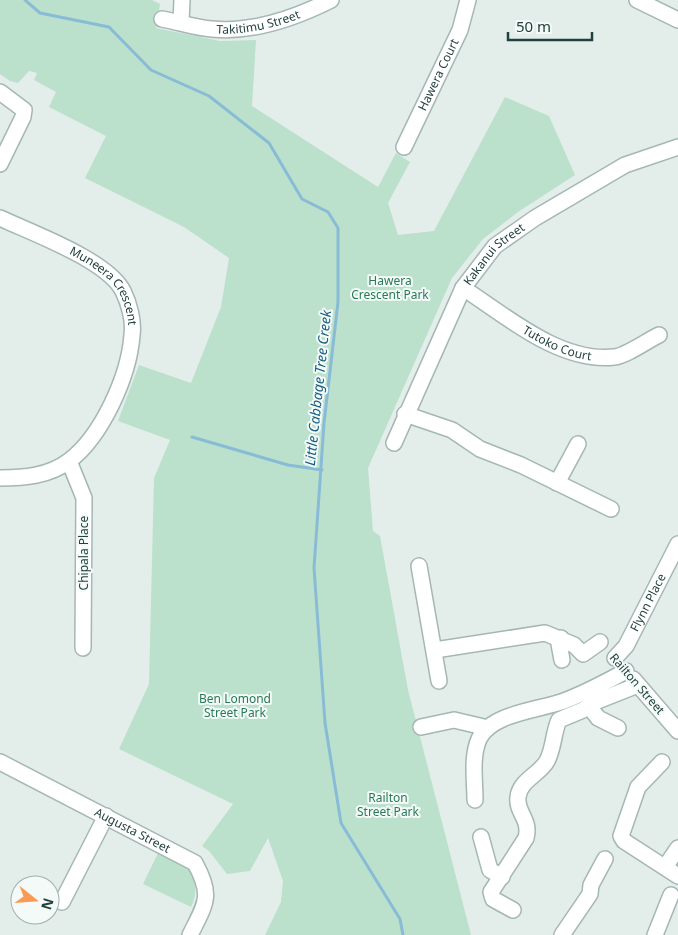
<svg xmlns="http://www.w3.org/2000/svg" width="678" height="935" font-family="'Noto Sans',sans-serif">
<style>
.green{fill:#bbe0cb}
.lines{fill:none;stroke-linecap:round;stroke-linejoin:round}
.stream{stroke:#88bcd6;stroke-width:3}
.minor-casing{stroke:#a5b7b4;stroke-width:18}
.minor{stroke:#fff;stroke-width:15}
.labels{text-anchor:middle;stroke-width:4;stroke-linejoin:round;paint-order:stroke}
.street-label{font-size:12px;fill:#21413e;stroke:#f4faf8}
.park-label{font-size:12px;fill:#287a56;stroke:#f4faf8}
.water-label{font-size:14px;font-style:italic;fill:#175d81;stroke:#f4faf8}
</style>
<rect width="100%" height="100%" fill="#e3eeeb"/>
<g class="green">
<path d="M0,0h152l8,4 -4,24 64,13 36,-1 -4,66 126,81 18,-34 14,9 -22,41 10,32 36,-4 71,-134 44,19 26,59 -57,37 -35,27 -31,39 -84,190 5,63 7,5 28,154 63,245h-206l16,-33 2,-21 -15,-43 -18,33 -23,3 -18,-23 -7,-5 31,-42 -114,-55 30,-65 5,-206 16,-38 -52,-19 21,-56 52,18 30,-76 8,-49 -45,-31 -99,-49 21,-42 -57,-29 7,-15 -22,-12 3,-7 -8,-2 -11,12 -8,-2 -10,-7z"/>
<path d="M159,851l30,16c7,14 9,26 2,40l-48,-23z"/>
</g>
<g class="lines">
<g class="stream">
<path d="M25,0l15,13 69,14 42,43 58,26 60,47 33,56 26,13 10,16v74l-14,121 -10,145 11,155 16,100 59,96 3,16"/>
<path d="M192,437l96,28 34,5"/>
</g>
<g class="minor-casing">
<g id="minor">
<path d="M637,0l41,20"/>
<path id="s1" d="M162,19c17,3 33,9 50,10 40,4 83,-11 119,-29"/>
<path d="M181,22l1,-22"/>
<path d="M0,92l24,18 -1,7 -23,47"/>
<path id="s2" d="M404,147l56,-117 8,-30"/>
<path id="s3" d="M0,218c32,15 107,42 123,73 6,12 11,30 9,44 -3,41 -30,101 -63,126 -20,15 -45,17 -69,17"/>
<path id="s4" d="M463,288c43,28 97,75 151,69 12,-1 34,-17 45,-22"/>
<path d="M405,414l47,16 28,19 41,16 90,44"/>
<path id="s5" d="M394,443l69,-155 32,-42 40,-28 90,-53 53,-18"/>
<path d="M69,461l15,37 -1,150"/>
<path d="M557,483l21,-39"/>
<path d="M419,566l20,115"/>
<path d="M561,638l-2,6 3,16"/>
<path d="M435,650l110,-17 29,12 9,9 17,-12"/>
<path id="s6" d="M615,658l11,-12 52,-102"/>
<path d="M633,679l45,52"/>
<path d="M589,706l9,12 20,10"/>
<path d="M421,727l33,-7 34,8"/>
<path id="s7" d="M0,762l195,101c18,33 11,40 -5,72"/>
<path d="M662,762l-24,25 -17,49 3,5 54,35"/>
<path d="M475,800c0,-19 -4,-43 4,-61 12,-26 61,-29 85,-38 21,-8 42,-19 62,-30"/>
<path d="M481,837l9,33 12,7"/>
<path d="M665,867l13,-19"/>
<path d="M62,902l44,-86"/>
<path d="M513,910l-20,-11 -2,-7 35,-54c5,-19 -10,-25 -8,-41 2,-17 22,-23 29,-36 7,-13 6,-28 12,-41l24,-10 12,-8 43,-17"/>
<path d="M562,935l28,-41 1,-9 14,-26"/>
<path d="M655,935l16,-40"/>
</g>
</g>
<use href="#minor" class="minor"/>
</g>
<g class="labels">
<g class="street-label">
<text dy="4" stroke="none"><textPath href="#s1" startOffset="98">Takitimu Street</textPath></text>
<text dy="4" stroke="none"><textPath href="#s2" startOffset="80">Hawera Court</textPath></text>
<text dy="4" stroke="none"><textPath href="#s5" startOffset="216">Kakanui Street</textPath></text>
<text dy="4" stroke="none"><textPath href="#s3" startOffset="129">Muneera Crescent</textPath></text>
<text dy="4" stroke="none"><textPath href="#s4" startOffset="110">Tutoko Court</textPath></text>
<text transform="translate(84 553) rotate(-90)" y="4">Chipala Place</text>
<text dy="4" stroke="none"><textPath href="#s6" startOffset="65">Flynn Place</textPath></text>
<text transform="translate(637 684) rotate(49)" y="4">Railton Street</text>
<text dy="4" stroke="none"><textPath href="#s7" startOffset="149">Augusta Street</textPath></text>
</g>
<g class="park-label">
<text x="390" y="285">Hawera<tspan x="390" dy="14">Crescent Park</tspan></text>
<text x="235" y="703">Ben Lomond<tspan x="235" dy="14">Street Park</tspan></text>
<text x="388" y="802">Railton<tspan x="388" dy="14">Street Park</tspan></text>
</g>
<g class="water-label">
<text transform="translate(318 388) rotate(-84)" y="5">Little Cabbage Tree Creek</text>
</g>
</g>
<g transform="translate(35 900) rotate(107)"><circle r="24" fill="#f4faf8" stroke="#a0b0ae"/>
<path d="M0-4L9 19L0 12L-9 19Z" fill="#fb9a54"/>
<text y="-8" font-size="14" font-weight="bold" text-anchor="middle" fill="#21413e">N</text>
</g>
<path d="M508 32v8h84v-8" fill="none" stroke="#21413e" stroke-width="2.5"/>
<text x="516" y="32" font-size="15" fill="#21413e" stroke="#f4faf8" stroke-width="4" paint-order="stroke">50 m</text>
</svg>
